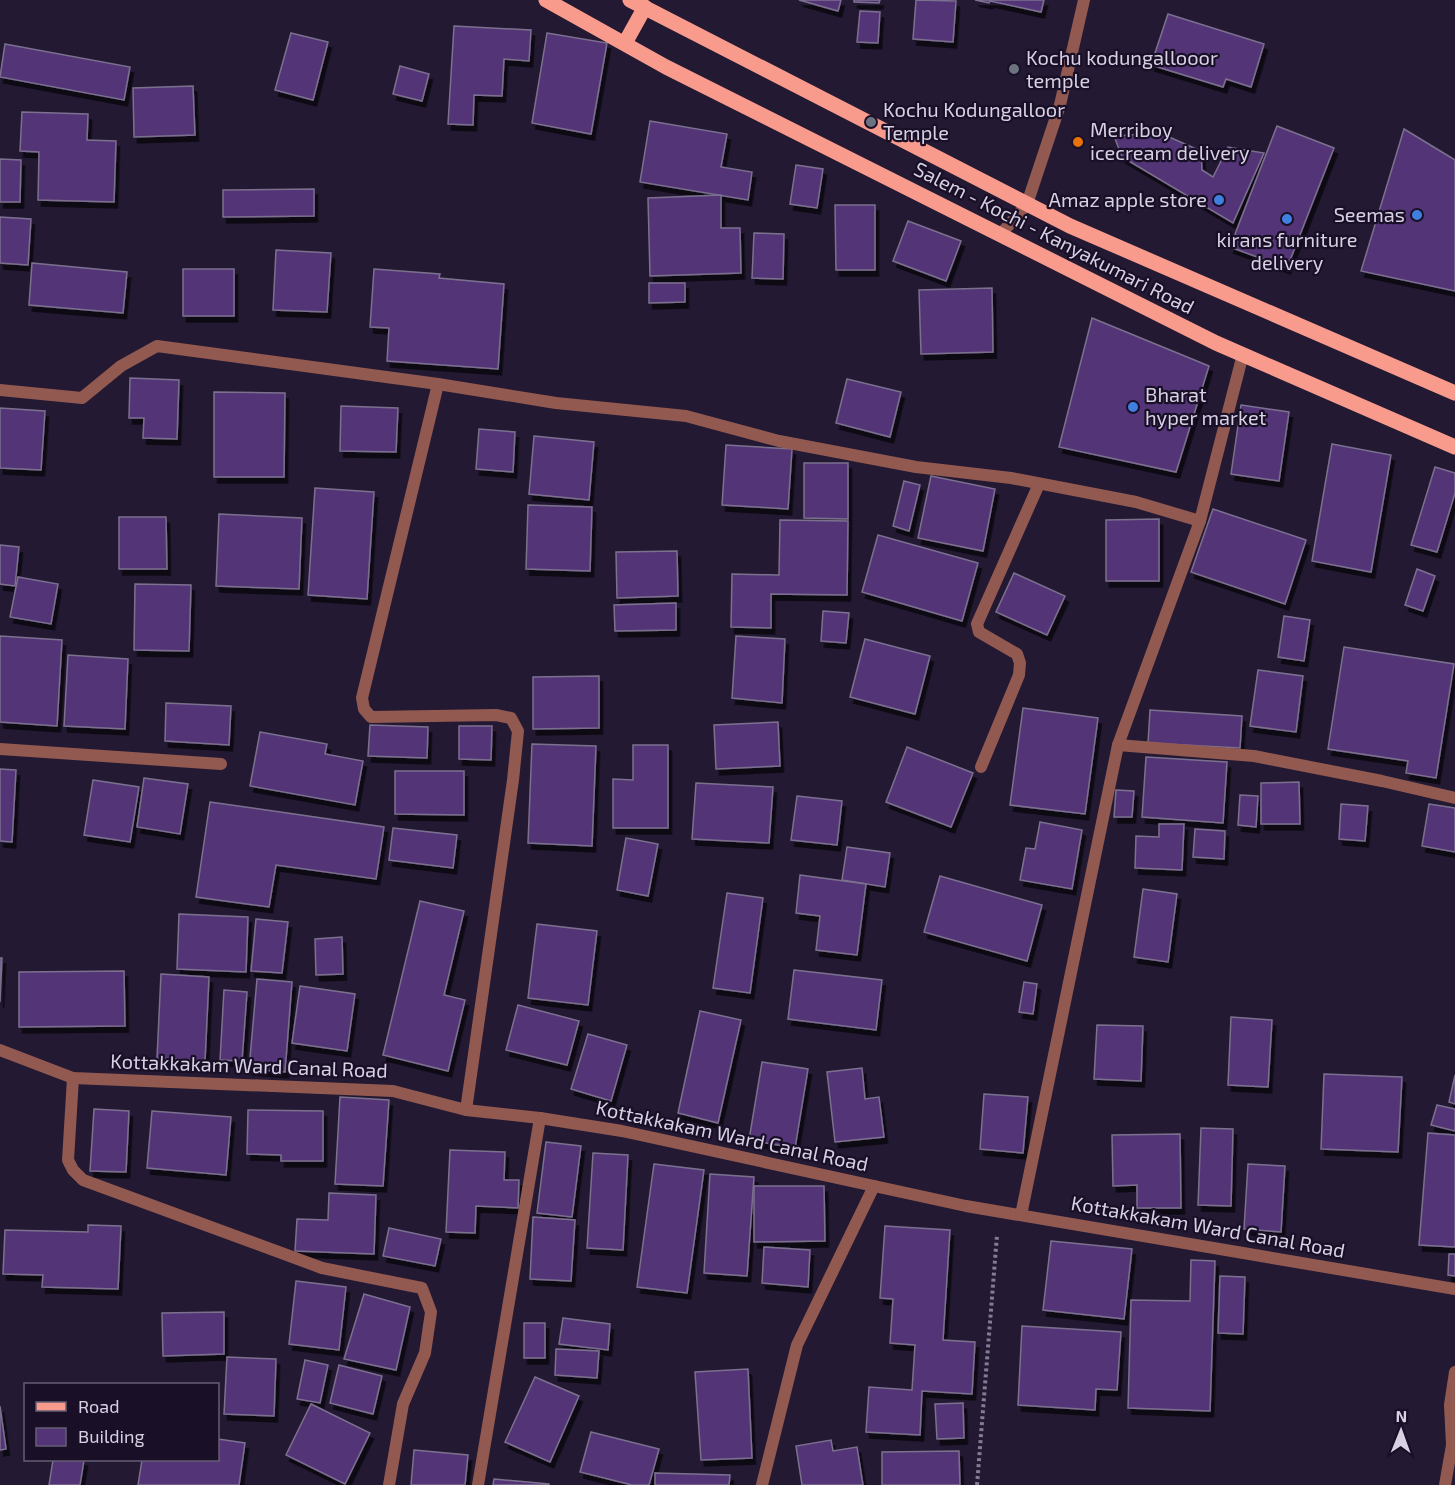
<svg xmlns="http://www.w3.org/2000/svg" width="1455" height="1485" font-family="'Exo 2',sans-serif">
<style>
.building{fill:#533577;stroke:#7c708f;stroke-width:1.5;filter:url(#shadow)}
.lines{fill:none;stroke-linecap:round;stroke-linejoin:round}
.path{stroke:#847c91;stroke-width:4;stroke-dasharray:3 3;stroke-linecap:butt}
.minor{stroke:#925950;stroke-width:12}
.tertiary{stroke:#925950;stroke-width:12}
.primary{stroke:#f99b8c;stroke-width:15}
.worship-dot{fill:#6b7280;stroke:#191028;stroke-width:2}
.food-dot{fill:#e8710a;stroke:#191028;stroke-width:2}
.shop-dot{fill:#3f7fe0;stroke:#191028;stroke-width:2}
.labels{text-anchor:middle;stroke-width:4.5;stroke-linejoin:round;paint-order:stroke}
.poi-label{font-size:20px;fill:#d7d1e3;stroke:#191028;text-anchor:start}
.street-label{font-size:20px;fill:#d7d1e3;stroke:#191028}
</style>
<defs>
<filter id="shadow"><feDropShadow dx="3.5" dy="6" stdDeviation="0" flood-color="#0009"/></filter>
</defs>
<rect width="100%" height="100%" fill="#231933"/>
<g class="building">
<path d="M799,0h42l-3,11z"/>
<path d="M854,0h26l-1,3 -25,-1z"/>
<path d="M916,0l40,1 -3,41 -40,-3z"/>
<path d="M975,0h69l-3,12 -51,-11 -1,2z"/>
<path d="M860,11l20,1 -2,31 -21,-1z"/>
<path d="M1168,14l96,30 -13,43 -25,-8 -3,8 -72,-22z"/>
<path d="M454,26l77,4 -2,31 -25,-2 -2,37 -28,-1 -1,30 -25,-1z"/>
<path d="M291,33l37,9 -15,58 -38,-10z"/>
<path d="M547,33l60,10 -16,91 -59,-11z"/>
<path d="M5,44l125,23 -6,33 -124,-23z"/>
<path d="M400,66l29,8 -7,27 -29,-7z"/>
<path d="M193,86l2,49 -61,2 -1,-49z"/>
<path d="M22,112l66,2 -1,26 29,1 -2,61 -76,-2 1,-48 -19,-1z"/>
<path d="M650,121l77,13 -6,33 31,5 -4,28 -108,-18z"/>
<path d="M1277,126l57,22 -47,120 -57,-21z"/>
<path d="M1404,129l51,31v131l-94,-20z"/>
<path d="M1160,133l41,18 1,19 11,7 15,-30 36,6 -31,70 -111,-66 -8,-21z"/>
<path d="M0,159l21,1 -1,42h-20z"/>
<path d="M796,165l27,4 -6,39 -27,-4z"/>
<path d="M314,189v27l-91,1v-27z"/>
<path d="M721,195v33h19l1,45 -91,3 -2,-78z"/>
<path d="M835,205h40v65h-39z"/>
<path d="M0,217l31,2 -3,46 -28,-2z"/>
<path d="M908,221l53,20 -15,40 -53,-20z"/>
<path d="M754,233l30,1 -1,45 -31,-1z"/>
<path d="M276,250l55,3 -4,59 -54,-2z"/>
<path d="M32,263l95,9 -4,41 -94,-8z"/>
<rect x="183" y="269" width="51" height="47"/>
<path d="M374,269l66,5 -1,4 65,6 -6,85 -111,-8 2,-33 -19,-1z"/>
<path d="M649,283h36v19l-36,1z"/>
<path d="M992,288l1,64 -72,2 -2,-64z"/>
<path d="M1092,318l117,48 -33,106 -117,-25z"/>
<path d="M130,378l49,2 -2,59 -34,-1 1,-20h-15z"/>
<path d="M847,379l54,13 -11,45 -54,-14z"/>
<path d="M214,392l71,1 -1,84h-70z"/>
<path d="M1241,405l48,7 -10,69 -48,-7z"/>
<path d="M341,406l57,2 -2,44 -56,-1z"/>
<path d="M0,408l45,3 -4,59 -41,-2z"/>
<path d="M479,429l36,3 -2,40 -37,-3z"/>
<path d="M534,436l60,6 -5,58 -60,-6z"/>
<path d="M1332,444l59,11 -20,117 -59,-11z"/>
<path d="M726,445l66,4 -4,60 -66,-4z"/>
<path d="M804,463h44v56l-44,-1z"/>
<path d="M1435,467l20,6v20l-18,59 -26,-7z"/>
<path d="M931,476l64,13 -12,62 -65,-13z"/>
<path d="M904,481l16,4 -11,46 -16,-5z"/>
<path d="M315,488l59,4 -7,107 -59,-4z"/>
<path d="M528,505l64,2 -2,64 -64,-2z"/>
<path d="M1213,509l93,31 -21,64 -94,-32z"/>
<path d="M219,514l83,4 -3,71 -83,-3z"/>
<path d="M119,517h47l1,52h-48z"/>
<path d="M1159,519v62h-53v-61z"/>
<path d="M780,520l68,1 -1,74 -76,-1v34l-40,-1 1,-53 47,1z"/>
<path d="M878,535l100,28 -16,58 -100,-29z"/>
<path d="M0,545l19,2 -4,39 -15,-2z"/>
<path d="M677,551l1,45 -61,2 -1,-46z"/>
<path d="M1417,569l18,7 -12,35 -18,-6z"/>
<path d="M1014,573l51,23 -18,39 -51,-23z"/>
<path d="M18,577l40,7 -7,40 -41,-7z"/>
<path d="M135,584l56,1 -2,66 -55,-1z"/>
<path d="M676,603v27l-61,1 -1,-26z"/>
<path d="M823,611l26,2 -3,30 -25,-2z"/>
<path d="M1284,616l26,4 -6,41 -26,-4z"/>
<path d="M0,636l62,4 -5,86 -57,-4z"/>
<path d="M736,636l49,3 -3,64 -50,-5z"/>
<path d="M865,639l65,17 -15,58 -65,-17z"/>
<path d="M1344,647l110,17 -18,114 -30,-5 2,-12 -80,-12z"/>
<path d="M68,655l60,4 -3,70 -61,-3z"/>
<path d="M1258,670l45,6 -7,56 -46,-6z"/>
<path d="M599,676v52l-66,1v-52z"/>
<path d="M166,703l65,3 -2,39 -64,-4z"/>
<path d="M1023,708l75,10 -13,96 -75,-9z"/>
<path d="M1150,710l92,6 -2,32 -92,-5z"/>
<path d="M778,722l2,44 -64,3 -2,-44z"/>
<path d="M370,725l58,2 -1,31 -59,-2z"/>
<path d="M459,726h33l-1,34 -32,-1z"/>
<path d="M260,732l67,12 -2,10 38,7 -8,44 -105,-19z"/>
<path d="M532,744l64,2 -4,100 -64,-3z"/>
<path d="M633,745h35v83h-55v-49l20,1z"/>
<path d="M907,747l66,26 -22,54 -65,-25z"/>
<path d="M1146,757l81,5 -4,61 -81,-6z"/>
<path d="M0,769l16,1 -4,72 -12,-1z"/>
<path d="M395,771h69v44l-69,-1z"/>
<path d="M144,778l44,6 -8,50 -43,-7z"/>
<path d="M93,780l46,7 -9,55 -46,-7z"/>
<path d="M1299,782l1,42h-39v-41z"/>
<path d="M696,783l77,4 -4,56 -77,-4z"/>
<path d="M1116,790l18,1 -2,26h-18z"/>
<path d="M1240,795l18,1 -2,31 -18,-2z"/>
<path d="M797,796l45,5 -5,44 -46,-5z"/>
<path d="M210,802l174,25 -8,52 -100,-14 -7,42 -73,-10z"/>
<path d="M1341,804l27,2 -3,35 -26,-2z"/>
<path d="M1429,804l26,4v44l-33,-6z"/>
<path d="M1040,822l42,8 -10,59 -52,-9 6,-32 9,1z"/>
<path d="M1159,824h25l-2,46 -47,-2 1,-32 23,1z"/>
<path d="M393,828l64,7 -4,33 -64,-8z"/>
<path d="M1195,829l30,2 -1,28 -31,-2z"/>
<path d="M626,838l32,6 -10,52 -31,-6z"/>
<path d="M847,847l43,6 -5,34 -43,-7z"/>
<path d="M800,875l66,9 -9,71 -41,-5 4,-34 -24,-3z"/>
<path d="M940,876l102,29 -15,56 -103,-29z"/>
<path d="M1143,889l34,5 -9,68 -34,-5z"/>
<path d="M727,893l36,5 -13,95 -37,-5z"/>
<path d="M420,901l44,10 -20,84 21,5 -17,71 -65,-16z"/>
<path d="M179,914l69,3 -2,55 -69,-3z"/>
<path d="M256,919l32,3 -6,51 -31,-2z"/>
<path d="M537,924l60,7 -9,74 -60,-7z"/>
<path d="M342,937l1,37 -27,1 -1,-36z"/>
<path d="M0,958h2l-2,44z"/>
<path d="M794,970l88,10 -6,50 -88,-11z"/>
<path d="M124,971l1,55 -106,1v-55z"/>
<path d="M161,974l48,3 -4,84 -48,-3z"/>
<path d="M257,979l35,3 -7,90 -36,-3z"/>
<path d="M1024,982l13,2 -4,30 -14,-2z"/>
<path d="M300,986l55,8 -8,57 -55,-8z"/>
<path d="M224,990l23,2 -5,69 -22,-1z"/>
<path d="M518,1005l61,16 -12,44 -61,-15z"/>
<path d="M700,1011l41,9 -23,103 -40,-10z"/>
<path d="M1231,1017l41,3 -4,67 -40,-2z"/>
<path d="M1097,1025l46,1 -2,55 -47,-2z"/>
<path d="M588,1034l39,11 -16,56 -40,-12z"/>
<path d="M762,1062l46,7 -13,79 -46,-8z"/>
<path d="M862,1068l3,31 14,-2 5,40 -49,5 -8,-70z"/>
<path d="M1324,1074l78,3 -4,75 -77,-3z"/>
<path d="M1455,1075v29l-6,-2z"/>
<path d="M984,1094l44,3 -5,56 -43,-4z"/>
<path d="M340,1097l49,3 -6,86 -48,-2z"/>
<path d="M1437,1105l18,4v22l-24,-6z"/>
<path d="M94,1109l35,2 -3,61 -36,-1z"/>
<path d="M248,1110l75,1v50h-42v-6l-34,-1z"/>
<path d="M152,1111l79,6 -5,58 -79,-7z"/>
<path d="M1201,1128l32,1 -2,77 -33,-1z"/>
<path d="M1428,1133l27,2v112l-36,-2z"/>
<path d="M1180,1134l1,74h-44v-23l-24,1 -1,-51z"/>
<path d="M546,1142l35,4 -9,71 -35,-4z"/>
<path d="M450,1150l55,2 -1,28h15l-1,28 -42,-2 -1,27 -29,-1z"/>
<path d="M593,1153l35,2 -5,95 -36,-2z"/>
<path d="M654,1164l50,6 -17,123 -50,-6z"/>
<path d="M1248,1164l37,2 -4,66 -37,-3z"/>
<path d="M710,1174l44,3 -7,99 -43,-3z"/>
<path d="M754,1186h70l1,55 -71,1z"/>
<path d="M329,1193l47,2 -2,59 -79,-3 2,-32 31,1z"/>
<path d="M533,1217l42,3 -4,61 -41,-2z"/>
<path d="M88,1225l33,1 -3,63 -76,-2 1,-12 -40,-1 2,-44 83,2z"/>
<path d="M885,1226l65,4 -7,110 32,2 -3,52 -50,-3 -2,44 -54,-3 3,-45 43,3 3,-45 -25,-2 3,-44 -13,-1z"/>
<path d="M389,1228l52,11 -6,27 -52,-10z"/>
<path d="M1051,1241l81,8 -8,70 -81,-9z"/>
<path d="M764,1247l46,3 -2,37 -46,-4z"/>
<path d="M1449,1254h6v22l-7,-1z"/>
<path d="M1191,1260l24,1 -5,150 -82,-3 3,-108 59,1z"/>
<path d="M1220,1276l25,1 -2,57 -25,-1z"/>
<path d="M296,1281l50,6 -7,63 -50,-6z"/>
<path d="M364,1294l46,13 -14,63 -52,-11z"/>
<path d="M224,1312v42l-61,2 -1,-43z"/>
<path d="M563,1318l47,6 -2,26 -49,-6z"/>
<rect x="524" y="1323" width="21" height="35"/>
<path d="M1022,1326l99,6 -4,58 -21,-1 -1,21 -77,-5z"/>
<path d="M556,1349l43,2 -2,27 -42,-3z"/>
<path d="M227,1357l49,2 -2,57 -50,-2z"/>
<path d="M305,1360l23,5 -8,38 -23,-4z"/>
<path d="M339,1365l43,11 -9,38 -43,-11z"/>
<path d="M748,1369l4,89 -51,2 -6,-88z"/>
<path d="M535,1377l44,19 -29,66 -45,-20z"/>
<path d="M963,1403l1,35 -27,1 -2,-35z"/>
<path d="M311,1404l59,29 -25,51 -59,-29z"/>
<path d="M0,1406l6,43 -6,1z"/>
<path d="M591,1432l68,17 -10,36h-17l-52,-13z"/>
<path d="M218,1439l27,4 -6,42h-101l4,-25h76z"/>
<path d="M831,1440l2,11 24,-4 6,38h-61l-6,-39z"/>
<path d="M414,1450l54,5 -3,30h-54z"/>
<path d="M959,1451l1,34h-78v-33z"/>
<path d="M53,1460h31l-4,25h-31z"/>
<path d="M655,1473l75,2 -1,10h-74z"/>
<path d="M494,1479l55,5v1h-56z"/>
</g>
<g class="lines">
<path class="path" d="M977,1485l20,-250"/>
<g class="minor">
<path d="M438,384l-76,314 2,11 7,8 125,-2 15,3 7,13 -5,49 -47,330"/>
<path d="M0,390l82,8 39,-32 36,-20 281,38 118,19 130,13 93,25 137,26 95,11 125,24 64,19"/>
<path d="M1118,745l136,11 128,25 73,17"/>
<path d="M0,749l221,15"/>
<path d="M981,767l38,-92 1,-12 -3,-9 -38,-22 -2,-8 62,-140"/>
<path d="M0,1050l73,28 320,13 73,19 74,8 82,13 344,75 489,83"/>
<path d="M73,1078l-5,82 5,10 10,10 239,88 100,20 9,24 -6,41 -22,51 -14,81"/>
<path d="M1021,1215l97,-470 82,-224 43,-167"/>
<path d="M478,1485l62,-367"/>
<path d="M762,1485l35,-140 77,-159"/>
<path d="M1445,1485l7,-40 -2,-40 5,-33"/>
</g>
<path class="tertiary" d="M1001,234l26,-30 33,-99 24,-105"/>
<g class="primary">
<path d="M546,0l120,67 550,276 239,104"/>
<path d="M630,0l440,226 385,167"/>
<path d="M625,43l20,-36"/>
</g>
</g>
<g class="worship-dot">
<circle cx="1014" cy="69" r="6"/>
<circle cx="871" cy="122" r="6"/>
</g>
<circle class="food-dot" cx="1078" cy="142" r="6"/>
<g class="shop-dot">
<circle cx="1219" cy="200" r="6"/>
<circle cx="1417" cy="215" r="6"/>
<circle cx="1287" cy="219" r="6"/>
<circle cx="1133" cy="407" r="6"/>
</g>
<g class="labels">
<g class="poi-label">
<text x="1026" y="65">Kochu kodungallooor<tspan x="1026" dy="23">temple</tspan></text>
<text x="883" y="117">Kochu Kodungalloor<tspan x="883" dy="23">Temple</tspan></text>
<text x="1090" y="137">Merriboy<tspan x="1090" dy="23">icecream delivery</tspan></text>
<text x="1207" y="207" text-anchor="end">Amaz apple store</text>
<text x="1405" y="222" text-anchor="end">Seemas</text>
<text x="1287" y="247" text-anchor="middle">kirans furniture<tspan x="1287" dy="23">delivery</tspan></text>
<text x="1145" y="402">Bharat<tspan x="1145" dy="23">hyper market</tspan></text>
</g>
<g class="street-label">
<text transform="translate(1054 238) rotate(27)" y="7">Salem - Kochi - Kanyakumari Road</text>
<text transform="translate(249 1066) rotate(2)" y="7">Kottakkakam Ward Canal Road</text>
<text transform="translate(732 1136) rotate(12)" y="7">Kottakkakam Ward Canal Road</text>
<text transform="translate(1208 1227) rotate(10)" y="7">Kottakkakam Ward Canal Road</text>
</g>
</g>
<rect x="24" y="1383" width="195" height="78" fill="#191028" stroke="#655d73" stroke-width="1.5"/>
<rect x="36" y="1402" width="30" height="9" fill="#f99b8c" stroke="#655d73" stroke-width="1.5"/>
<text x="78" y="1413" font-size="18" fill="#d7d1e3">Road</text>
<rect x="36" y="1428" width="30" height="18" fill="#533577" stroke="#655d73" stroke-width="1.5"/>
<text x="78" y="1443" font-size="18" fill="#d7d1e3">Building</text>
<g transform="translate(1401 1431) rotate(1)" stroke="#191028" stroke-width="4.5" paint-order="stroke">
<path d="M0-4.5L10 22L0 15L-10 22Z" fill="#d7d1e3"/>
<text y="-9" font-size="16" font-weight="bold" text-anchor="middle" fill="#d7d1e3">N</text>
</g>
</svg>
